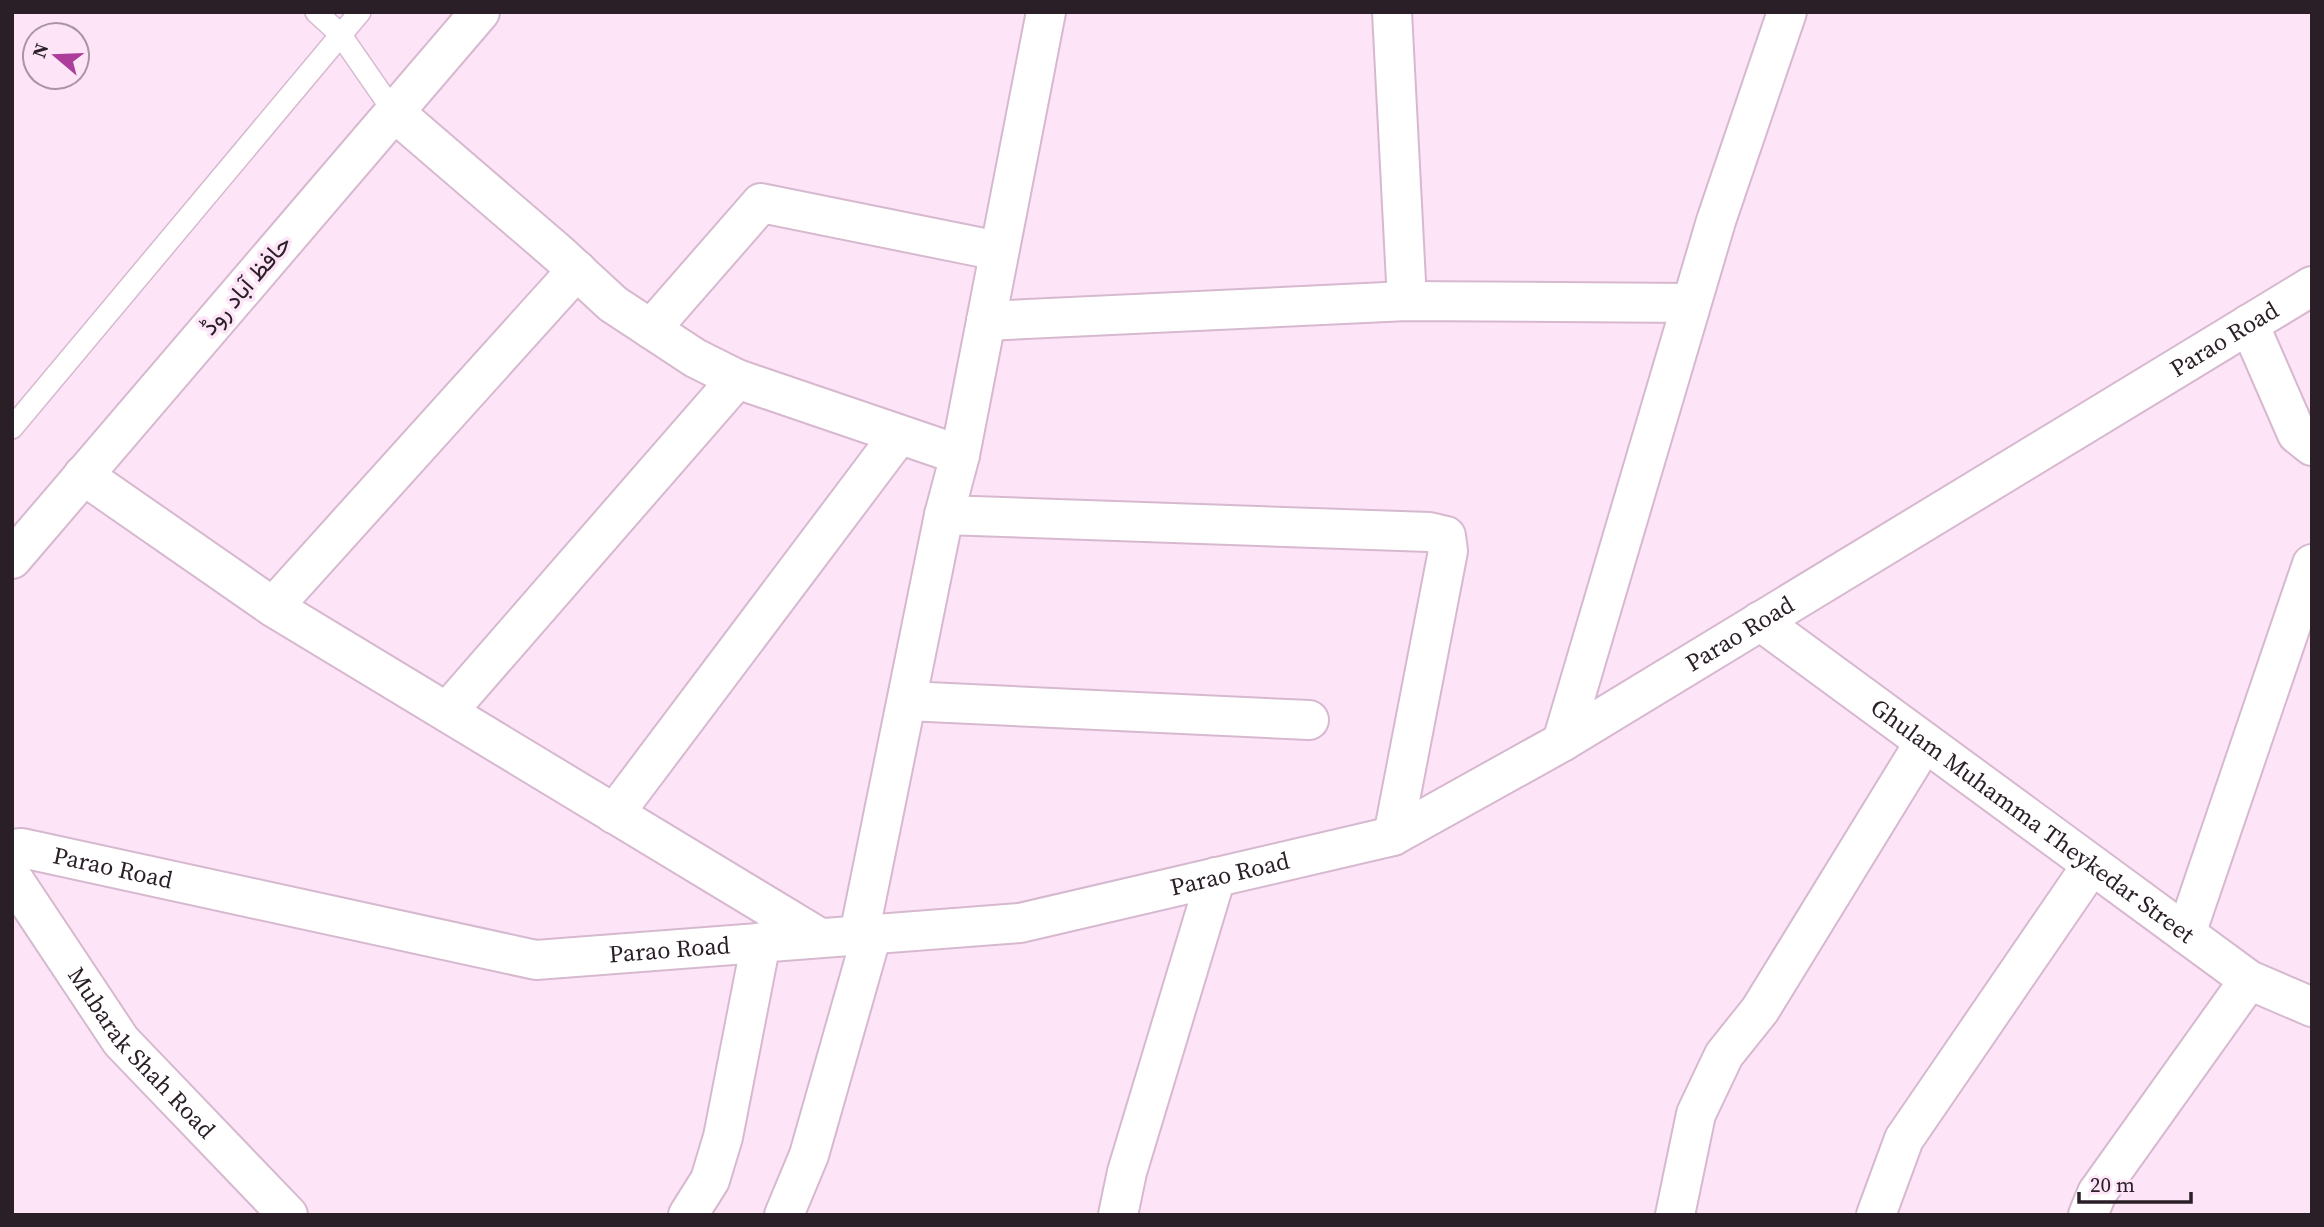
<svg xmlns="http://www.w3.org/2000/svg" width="2324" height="1227" font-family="'Source Serif 4',Vazirmatn,serif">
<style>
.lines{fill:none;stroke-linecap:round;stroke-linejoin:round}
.service-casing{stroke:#d7b9cf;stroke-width:24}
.minor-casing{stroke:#d7b9cf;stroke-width:42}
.secondary-casing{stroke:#d7b9cf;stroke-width:42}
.primary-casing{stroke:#d7b9cf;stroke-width:42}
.service{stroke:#fff;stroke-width:21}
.minor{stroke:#fff;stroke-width:38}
.secondary{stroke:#fff;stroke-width:38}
.primary{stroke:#fff;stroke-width:38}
.labels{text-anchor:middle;stroke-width:7;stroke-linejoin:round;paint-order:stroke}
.street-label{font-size:24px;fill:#2a1e27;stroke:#fde4f7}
</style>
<rect width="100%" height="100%" fill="#fde4f7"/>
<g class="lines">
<g class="service-casing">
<g id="service">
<path d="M316,12l24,22 54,78"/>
<path d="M12,428l348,-416"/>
</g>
</g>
<g class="minor-casing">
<g id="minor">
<path d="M1392,12l15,289"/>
<path d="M394,112l165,142 54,50 82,54 42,21 223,76"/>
<path d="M986,321l421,-20 284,2"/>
<path d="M2249,324l48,110 15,12"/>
<path d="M651,329l110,-126 238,48"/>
<path d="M83,475l190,132 547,331"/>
<path d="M944,515l485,17 17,4 2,15 -55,285"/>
<path d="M273,607l304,-337"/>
<path id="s1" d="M1760,621l489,359 63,27"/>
<path d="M907,701l402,19"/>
<path d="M447,712l290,-333"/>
<path d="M1562,742l154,-521 71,-209"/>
<path d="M614,814l285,-379"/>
<path d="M2186,934l126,-370"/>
<path d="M859,935l85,-420 16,-60 86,-443"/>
<path d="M688,1215l22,-35 13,-43 38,-195"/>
<path d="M784,1215l25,-60 63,-221"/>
<path d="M1118,1215l9,-43 89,-295"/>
<path d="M1675,1215l21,-101 28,-59 36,-45 164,-267"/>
<path d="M1876,1215l28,-76 187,-273"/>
<path d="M2088,1215l9,-22 152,-213"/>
</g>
</g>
<g class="secondary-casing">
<g id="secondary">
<path id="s2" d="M12,877l109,164 167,174"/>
</g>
</g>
<g class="primary-casing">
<g id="primary">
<path d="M12,559l468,-547"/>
<path id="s3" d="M12,849l10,-1 514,112 484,-37 373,-87 169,-94 750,-456"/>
</g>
</g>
<use href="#service" class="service"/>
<use href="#minor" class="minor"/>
<use href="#secondary" class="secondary"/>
<use href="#primary" class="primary"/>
</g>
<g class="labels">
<g class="street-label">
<text transform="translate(246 285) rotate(-49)" y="8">حافظ آباد روڈ</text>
<text dy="8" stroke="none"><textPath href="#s3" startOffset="2373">Parao Road</textPath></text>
<text dy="8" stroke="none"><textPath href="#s3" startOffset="1806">Parao Road</textPath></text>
<text dy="8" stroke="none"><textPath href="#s1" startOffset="338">Ghulam Muhamma Theykedar Street</textPath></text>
<text dy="8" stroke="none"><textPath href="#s3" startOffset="103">Parao Road</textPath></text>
<text dy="8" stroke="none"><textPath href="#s3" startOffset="1237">Parao Road</textPath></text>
<text dy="8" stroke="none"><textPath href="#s3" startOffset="670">Parao Road</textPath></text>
<text dy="8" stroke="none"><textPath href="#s2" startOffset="219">Mubarak Shah Road</textPath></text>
</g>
</g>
<rect width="2324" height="1227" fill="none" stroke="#2a1e27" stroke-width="28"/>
<g transform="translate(56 56) rotate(289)"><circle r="33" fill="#fde4f7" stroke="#a995a4" stroke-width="2"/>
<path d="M0-5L12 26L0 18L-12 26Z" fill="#ad3d9a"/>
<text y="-10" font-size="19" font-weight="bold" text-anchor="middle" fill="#2a1e27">N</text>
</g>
<path d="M2079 1192v10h112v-10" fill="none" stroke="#2a1e27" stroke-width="3.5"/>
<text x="2090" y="1192" font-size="21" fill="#2a1e27" stroke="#fde4f7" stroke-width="5" paint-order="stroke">20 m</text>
</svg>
